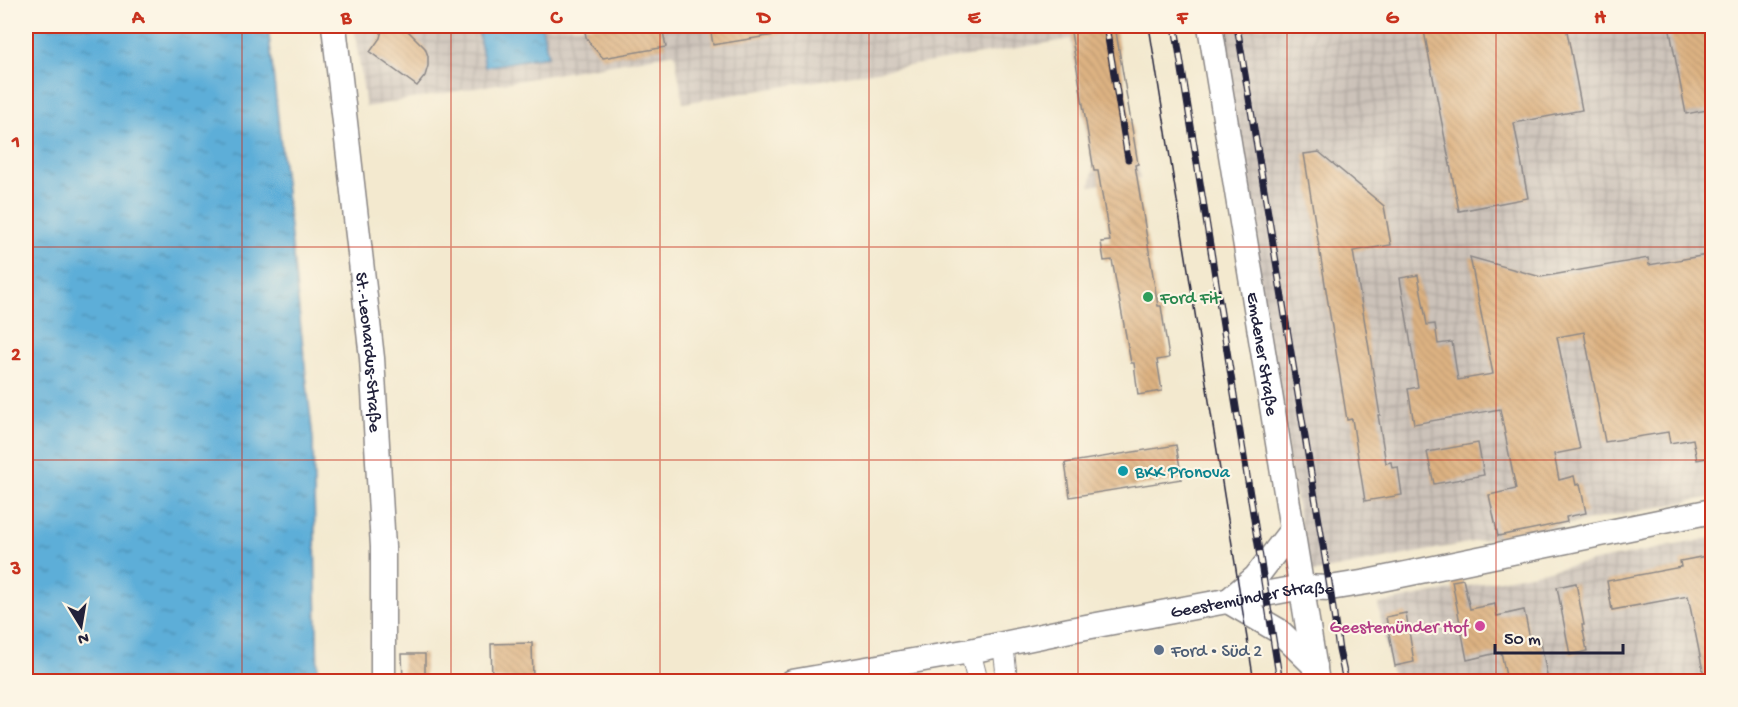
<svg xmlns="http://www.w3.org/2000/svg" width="1738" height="707" font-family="'Gochi Hand',sans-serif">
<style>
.industrial{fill:url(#industrial-grid)}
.water{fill:url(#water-ripples);stroke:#40688a;stroke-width:1.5}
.building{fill:url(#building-back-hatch)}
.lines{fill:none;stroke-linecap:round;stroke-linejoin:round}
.minor-casing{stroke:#8a8685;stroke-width:22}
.tertiary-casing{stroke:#8a8685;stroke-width:27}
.minor{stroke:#fff;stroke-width:20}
.tertiary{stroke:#fff;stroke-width:24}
.tram{stroke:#22223b;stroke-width:1.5}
.rail-casing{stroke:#22223b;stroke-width:7}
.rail{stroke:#fcf5e5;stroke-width:4.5;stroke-dasharray:14;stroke-linecap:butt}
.grid{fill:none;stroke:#c8321e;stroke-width:1.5;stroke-opacity:0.55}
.leisure-dot{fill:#2e9e5b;stroke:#fcf5e5;stroke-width:2}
.culture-dot{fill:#0f9aa8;stroke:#fcf5e5;stroke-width:2}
.hotel-dot{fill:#d1479c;stroke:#fcf5e5;stroke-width:2}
.service-dot{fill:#5c6f8a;stroke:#fcf5e5;stroke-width:2}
.labels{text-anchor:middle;stroke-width:4.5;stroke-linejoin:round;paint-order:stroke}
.leisure-label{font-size:18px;fill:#27864d;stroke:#fcf5e5;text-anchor:start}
.street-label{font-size:18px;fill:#22223b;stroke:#fcf5e5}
.culture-label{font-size:18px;fill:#0d838f;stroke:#fcf5e5;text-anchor:start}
.hotel-label{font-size:18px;fill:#b23c85;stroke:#fcf5e5;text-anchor:end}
.service-label{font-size:18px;fill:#4e5e75;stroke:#fcf5e5;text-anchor:start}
.neatline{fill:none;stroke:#c8321e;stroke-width:2}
.grid-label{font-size:20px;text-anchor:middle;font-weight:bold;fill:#c8321e}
</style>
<defs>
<pattern id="industrial-grid" width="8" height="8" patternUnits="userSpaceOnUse" patternTransform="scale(1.5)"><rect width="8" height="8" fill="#ccc2b9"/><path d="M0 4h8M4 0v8" fill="none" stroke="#afa6a0"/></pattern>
<pattern id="water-ripples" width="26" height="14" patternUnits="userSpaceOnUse" patternTransform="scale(1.5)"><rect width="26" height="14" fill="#5daed8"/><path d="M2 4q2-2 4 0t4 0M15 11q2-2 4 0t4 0" fill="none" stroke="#4c8db0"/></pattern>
<pattern id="building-back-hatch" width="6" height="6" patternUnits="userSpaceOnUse" patternTransform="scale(1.5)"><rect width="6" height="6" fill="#ddb282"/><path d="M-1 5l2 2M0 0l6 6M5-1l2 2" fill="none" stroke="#bd9971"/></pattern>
</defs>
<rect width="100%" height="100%" fill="#fcf5e5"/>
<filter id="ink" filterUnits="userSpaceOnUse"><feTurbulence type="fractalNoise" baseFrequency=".0167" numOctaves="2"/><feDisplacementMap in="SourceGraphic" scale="12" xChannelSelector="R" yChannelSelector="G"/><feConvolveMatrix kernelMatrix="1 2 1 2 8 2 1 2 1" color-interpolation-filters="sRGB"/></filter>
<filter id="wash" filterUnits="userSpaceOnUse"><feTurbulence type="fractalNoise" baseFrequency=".008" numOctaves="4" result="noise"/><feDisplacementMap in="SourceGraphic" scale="24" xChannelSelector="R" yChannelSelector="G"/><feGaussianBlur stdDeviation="1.35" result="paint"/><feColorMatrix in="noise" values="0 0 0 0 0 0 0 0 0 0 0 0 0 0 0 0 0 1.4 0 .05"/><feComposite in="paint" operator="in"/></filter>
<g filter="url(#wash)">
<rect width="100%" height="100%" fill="#f3e9cf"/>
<g class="industrial">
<path d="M354,26h761l25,152 -50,8 3,-15 -22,-132 -388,64 -8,-50 -309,54z"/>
<path d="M1212,26h500v471l-403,76z"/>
<path d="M1712,538v143h-319l-15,-77z"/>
</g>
<g class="water">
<path d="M26,26h242l45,413 5,242h-292z"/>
<path d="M477,26h65l6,30 -63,11z"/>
</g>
<g id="blocks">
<g class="building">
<path d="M383,26h20l22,22 3,8v10l-3,10 -8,10 -47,-34 10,-14z"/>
<path d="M584,26h78l4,21 -63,11 -12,-13 -5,-8z"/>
<path d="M710,26h76l1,7 -74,12z"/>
<path d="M1070,26h45l23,138 -3,1 23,141h3l8,52 -12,2 5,31 -24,4 -4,-32h-3l-19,-103 -8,1 -3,-19 9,-1 -12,-70h-4z"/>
<path d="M1423,26h143l16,84 -68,13 14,75 -69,13z"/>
<path d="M1669,26h44v83l-27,5z"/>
<path d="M1319,152l65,54 7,39 -38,6 27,164h-2l8,48 5,-1 1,6 6,-1 4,28 -37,6 -13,-82 -5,1 -43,-266z"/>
<path d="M1713,254v203l-16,3 -4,-21 -23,4 -2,-11 -63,10 -21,-110 -27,5 23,112 -26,5 5,26 15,-4 2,9 4,-1 6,29 -20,4 1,5 -69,14 -9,-41 27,-6 -16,-80 -86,15 -6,-35 10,-2 -18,-109 18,-3 9,50 8,-1 3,20 14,-2 6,38 35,-6 -23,-117 71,20 107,-19 1,7z"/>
<path d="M1478,443l6,32 -50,9 -7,-32z"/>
<path d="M1176,445l6,34 -112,18 -5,-34z"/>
<path d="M1706,556l7,36v89h-8l-17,-85 -76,14 -5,-29 74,-14 -1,-6z"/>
<path d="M1463,579l7,30 25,-5 2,12 27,-6 6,29 10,-2 8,44h-41l-6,-29 -34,8 -15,-79z"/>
<path d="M1576,583l8,42h-2l5,26 -17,4 -13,-68z"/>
<path d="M1406,613l8,49 -19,4 -9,-49z"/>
<path d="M532,643l1,36h-41l-1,-35z"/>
<path d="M402,654h23v27h-22z"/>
</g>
</g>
</g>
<g filter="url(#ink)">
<use href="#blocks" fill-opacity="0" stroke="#8a8685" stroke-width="1.5"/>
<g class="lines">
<g class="minor-casing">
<g id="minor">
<path d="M970,651l8,31"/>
<path d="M1003,682l3,-12 -3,-26"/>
</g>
</g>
<g class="tertiary-casing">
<g id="tertiary">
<path id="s1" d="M334,26l38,332 11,189v135"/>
<path id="s2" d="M1210,26l107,656"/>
<path d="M1292,530l-36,47 -28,24 51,30 36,35"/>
<path id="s3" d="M792,682l178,-31 100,-21 232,-43 28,1 37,-6 345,-71"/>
</g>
</g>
<use href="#minor" class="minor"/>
<use href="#tertiary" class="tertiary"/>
<path class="tram" d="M1149,26l105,656"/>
<g class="rail-casing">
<g id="rail">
<path d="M1106,26l22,133"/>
<path d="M1175,26l105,656"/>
<path d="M1237,26l93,562 9,62 7,32"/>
</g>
</g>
<use href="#rail" class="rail"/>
</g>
</g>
<path class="grid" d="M242,26v656M451,26v656M660,26v656M869,26v656M1078,26v656M1287,26v656M1496,26v656M26,247h1686M26,460h1686"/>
<circle class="leisure-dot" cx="1148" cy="297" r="6"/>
<circle class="culture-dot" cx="1123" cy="471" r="6"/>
<circle class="hotel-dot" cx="1480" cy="626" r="6"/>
<circle class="service-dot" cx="1159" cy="650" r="6"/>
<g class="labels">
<g class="leisure-label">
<text x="1160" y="303">Ford Fit</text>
</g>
<g class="street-label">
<text dy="6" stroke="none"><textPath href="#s1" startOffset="328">St.-Leonardus-Straße</textPath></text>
<text dy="6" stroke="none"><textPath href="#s2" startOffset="332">Emdener Straße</textPath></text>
<text dy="6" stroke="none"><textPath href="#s3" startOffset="468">Geestemünder Straße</textPath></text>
</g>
<g class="culture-label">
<text x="1135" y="477">BKK Pronova</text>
</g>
<g class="hotel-label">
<text x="1468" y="632">Geestemünder Hof</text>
</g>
<g class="service-label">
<text x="1171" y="656">Ford • Süd 2</text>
</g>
</g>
<rect width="1738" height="707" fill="none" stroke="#fcf5e5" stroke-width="66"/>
<g transform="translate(81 626) rotate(169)" stroke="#fcf5e5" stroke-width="4.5" paint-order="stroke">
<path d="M0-4.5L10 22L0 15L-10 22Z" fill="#22223b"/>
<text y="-9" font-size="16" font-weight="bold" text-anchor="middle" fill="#22223b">N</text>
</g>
<path d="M1495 644v9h128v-9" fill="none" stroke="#22223b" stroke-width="3"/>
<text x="1504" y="644" font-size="18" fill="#22223b" stroke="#fcf5e5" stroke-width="4.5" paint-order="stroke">50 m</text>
<rect x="33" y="33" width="1672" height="641" class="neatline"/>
<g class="grid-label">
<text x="138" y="23">A</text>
<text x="346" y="23">B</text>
<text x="556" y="23">C</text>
<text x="764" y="23">D</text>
<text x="974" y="23">E</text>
<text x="1182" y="23">F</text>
<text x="1392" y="23">G</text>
<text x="1600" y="23">H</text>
<text x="16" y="147">1</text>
<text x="16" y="360">2</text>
<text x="16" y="574">3</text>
</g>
</svg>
